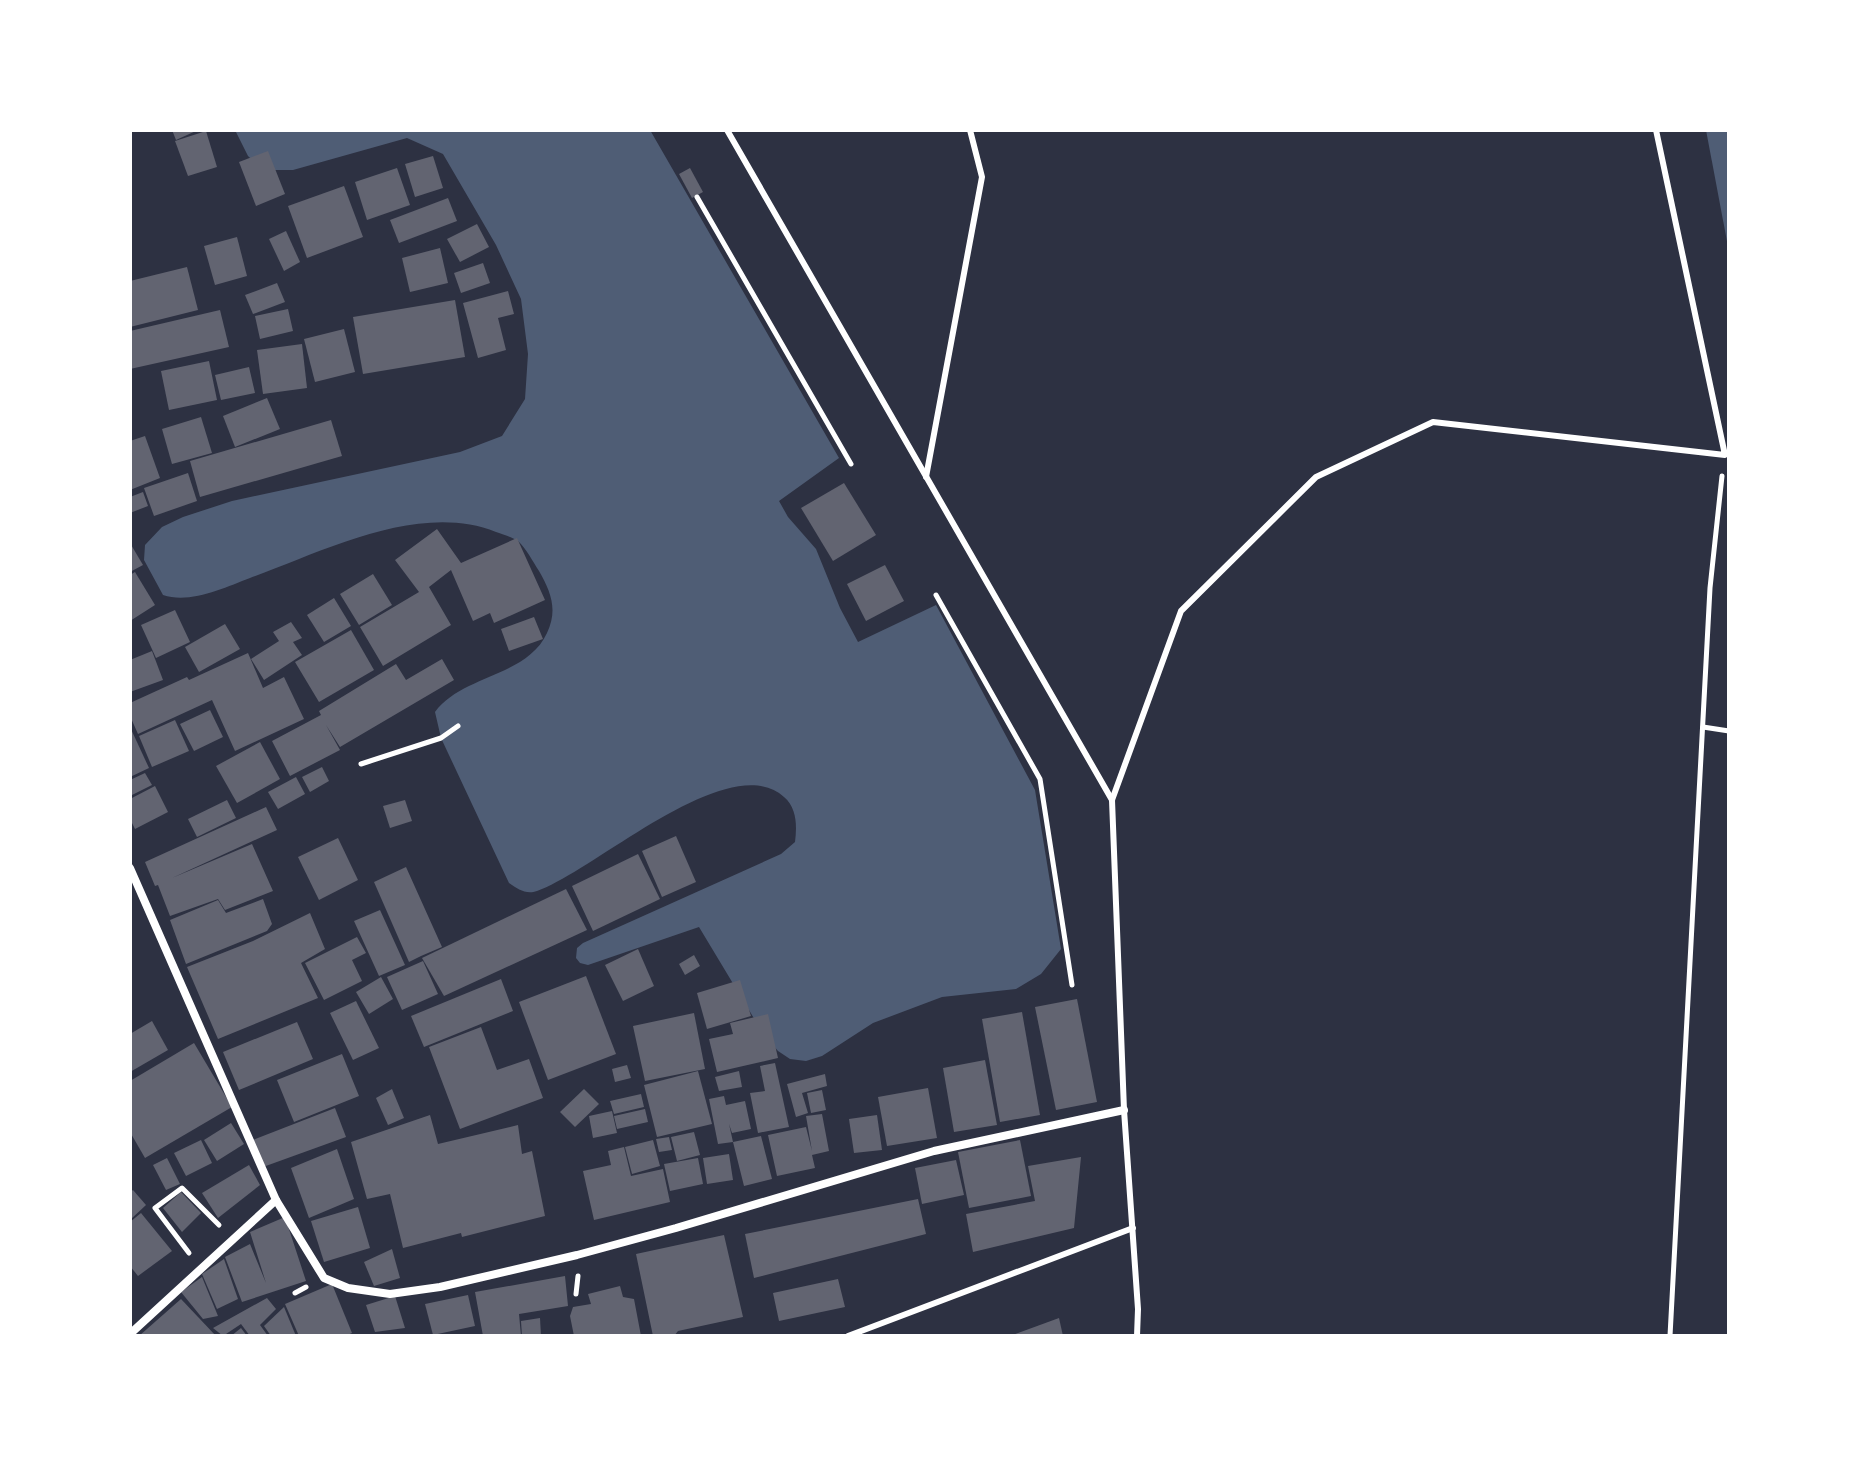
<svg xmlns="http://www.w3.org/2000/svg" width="1859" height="1466" font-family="Karla,sans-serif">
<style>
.water{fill:#4f5d75}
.building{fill:#626471}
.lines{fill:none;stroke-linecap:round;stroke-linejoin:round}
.path{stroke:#fff;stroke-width:5}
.service{stroke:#fff;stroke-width:6}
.minor{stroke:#fff;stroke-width:8}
</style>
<rect width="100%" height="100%" fill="#2d3142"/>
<g class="water">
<path d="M235,130h415l189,328 -60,43 9,16 28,32 24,59 18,34 78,-37 99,185 26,159 -20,25 -25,15 -74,8 -69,26 -51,33 -16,5 -16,-2 -12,-8 -14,-16 -65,-108 -111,38 -8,-2 -4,-5 1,-10 6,-5 198,-89 14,-12c2,-16 2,-34 -11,-45 -55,-50 -191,75 -247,94 -11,4 -19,-2 -28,-8l-68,-145 -6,-26c27,-37 92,-35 112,-79 11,-23 4,-41 -8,-62 -6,-9 -13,-23 -21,-30 -6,-4 -16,-7 -22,-9 -77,-31 -174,20 -246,46 -26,10 -60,26 -87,17l-19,-35 1,-15 17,-18 21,-10 49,-16 228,-49 42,-16 23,-37 3,-45 -7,-55 -25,-54 -53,-91 -36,-16 -114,32h-30l-15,-14z"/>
<path d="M1706,130h23v122z"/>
</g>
<g class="building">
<path d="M172,130h26l-22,10z"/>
<path d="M206,131l11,36 -29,9 -13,-35z"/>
<path d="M268,151l17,43 -29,12 -17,-44z"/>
<path d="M433,156l10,32 -28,9 -10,-33z"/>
<path d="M397,168l13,37 -43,15 -12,-38z"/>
<path d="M690,168l13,24 -11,6 -13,-24z"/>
<path d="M344,186l19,51 -56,21 -19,-52z"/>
<path d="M448,198l9,23 -58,22 -9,-23z"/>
<path d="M477,224l12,23 -29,15 -13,-23z"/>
<path d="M286,231l14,31 -16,9 -15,-32z"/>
<path d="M237,237l10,39 -32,9 -11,-39z"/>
<path d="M440,248l8,35 -38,9 -8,-34z"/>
<path d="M483,263l7,20 -29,10 -7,-20z"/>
<path d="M187,267l11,43 -68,17v-46z"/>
<path d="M277,283l8,19 -32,12 -8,-19z"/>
<path d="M508,291l6,23 -16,4 8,32 -28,8 -15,-55z"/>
<path d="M455,300l10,57 -102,17 -10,-57z"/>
<path d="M288,309l5,22 -33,8 -5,-23z"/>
<path d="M220,310l9,37 -99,22v-38z"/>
<path d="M344,329l11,43 -40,10 -11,-43z"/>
<path d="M302,344l5,44 -44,6 -6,-44z"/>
<path d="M209,361l8,39 -48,10 -8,-39z"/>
<path d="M249,367l6,26 -34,7 -6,-25z"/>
<path d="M267,398l13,31 -45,18 -12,-31z"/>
<path d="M201,417l11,36 -40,11 -10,-35z"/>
<path d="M331,420l11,36 -142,41 -10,-36z"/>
<path d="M145,436l15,42 -30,12v-49z"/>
<path d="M188,473l9,28 -43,15 -10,-28z"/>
<path d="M844,483l32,52 -43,26 -32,-53z"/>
<path d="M143,492l5,14 -18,7v-16z"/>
<path d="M437,529l24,34 56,-25 28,62 -51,23 -4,-10 -17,8 -22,-51 -22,17 22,38 -68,41 -23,-39 59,-35 -24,-32z"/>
<path d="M130,543l13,22 -13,7z"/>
<path d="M885,565l19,36 -38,20 -19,-37z"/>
<path d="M135,572l20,33 -25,16v-46z"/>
<path d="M373,574l19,31 -33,20 -19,-31z"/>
<path d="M334,598l17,28 -27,16 -17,-27z"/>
<path d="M175,610l15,32 -34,16 -15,-33z"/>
<path d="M534,617l9,22 -34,12 -8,-22z"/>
<path d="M291,622l11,16 -9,4 9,13 -38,25 -13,-21 28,-18 -6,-9z"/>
<path d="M225,624l15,25 -41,23 -14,-25z"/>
<path d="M351,630l23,40 -55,32 -24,-40z"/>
<path d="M152,651l11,29 -33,12v-32z"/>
<path d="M248,653l15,35 21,-11 20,42 -69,32 -23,-51 -74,34 -8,-18v-13l57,-26 2,3z"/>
<path d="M442,659l12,21 -114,67 -14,-22 14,25 -50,26 -18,-35 49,-26 -2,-4 77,-47 10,16z"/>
<path d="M210,710l13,27 -29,14 -14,-27z"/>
<path d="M175,720l14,31 -37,16 -13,-31z"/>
<path d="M130,727l19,41 -19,9z"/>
<path d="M260,742l20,37 -43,24 -21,-37z"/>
<path d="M322,767l7,14 -19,11 -8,-15z"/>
<path d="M145,773l7,12 -22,11v-16z"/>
<path d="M296,777l9,17 -27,15 -10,-17z"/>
<path d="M155,786l13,26 -33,17 -5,-10v-20z"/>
<path d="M227,800l9,18 -39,19 -9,-18z"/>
<path d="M405,800l7,21 -22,7 -7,-22z"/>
<path d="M266,807l11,23 -105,48 80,-34 21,47 -48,19 -7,-11 -48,17 -12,-31 -3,1 -10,-24z"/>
<path d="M676,836l20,46 -34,15 -20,-46z"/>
<path d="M338,838l20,42 -39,20 -21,-43z"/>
<path d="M638,854l22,45 -67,32 -21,-45z"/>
<path d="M406,867l36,80 -21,9 -1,-2 1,2 -12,6 -35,-80z"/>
<path d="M566,889l21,41 -143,66 -22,-38z"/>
<path d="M263,899l9,25 -5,7 -81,33 -16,-44 48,-20 8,13z"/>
<path d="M380,910l25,55 -26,11 -25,-55z"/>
<path d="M310,913l15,36 -24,14 17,35 -100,41 -31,-72 66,-26z"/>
<path d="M357,937l9,16 -14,7 10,21 -38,19 -19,-37z"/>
<path d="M638,949l16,37 -31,15 -18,-36z"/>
<path d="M694,955l6,11 -15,9 -6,-11z"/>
<path d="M423,961l15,33 -36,16 -15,-33z"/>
<path d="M586,976l30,78 -68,26 -29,-78z"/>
<path d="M381,977l12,22 -24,15 -13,-22z"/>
<path d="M501,979l12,32 -89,36 -13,-31z"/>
<path d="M740,980l11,36 -44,13 -10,-36z"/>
<path d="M1077,999l20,103 -41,8 -21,-103z"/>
<path d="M356,1001l23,47 -26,12 -23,-47z"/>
<path d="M1022,1012l18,103 -40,7 -18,-103z"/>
<path d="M694,1013l11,56 -60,12 -12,-55z"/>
<path d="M768,1014l10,44 -61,14 -8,-33 24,-5 -3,-11z"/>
<path d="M152,1021l16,29 -38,22v-38z"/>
<path d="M297,1022l16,37 -74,31 -16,-38z"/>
<path d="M481,1027l16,43 32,-11 14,39 -83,31 -31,-82z"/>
<path d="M194,1043l38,64 -87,51 -15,-26v-51z"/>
<path d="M342,1054l17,42 -65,26 -17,-42z"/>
<path d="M985,1060l12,65 -43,7 -11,-64z"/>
<path d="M775,1063l14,64 -31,6 -8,-40 15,-2 -5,-25z"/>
<path d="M627,1065l4,13 -16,4 -3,-13z"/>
<path d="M698,1071l14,53 -55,13 -13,-52z"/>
<path d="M739,1071l3,16 -23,4 -4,-14z"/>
<path d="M825,1074l2,12 -25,7 6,20 -12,4 -9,-33z"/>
<path d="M928,1088l9,50 -50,8 -9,-49z"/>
<path d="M392,1089l12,29 -16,7 -12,-27z"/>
<path d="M584,1089l15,15 -24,23 -15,-15z"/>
<path d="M822,1090l4,20 -15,3 -4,-20z"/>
<path d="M641,1094l3,13 -30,7 -4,-13z"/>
<path d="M724,1096l2,9 19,-4 6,28 -19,4 -3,-9 4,18 -15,2 -9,-45z"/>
<path d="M335,1108l11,29 -83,30 -10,-27z"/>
<path d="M645,1109l3,13 -31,7 -3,-13z"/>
<path d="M612,1111l5,22 -24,5 -4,-22z"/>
<path d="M822,1114l7,37 -17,4 3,13 -38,8 -9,-41 38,-8 6,24 -6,-35z"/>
<path d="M430,1115l8,29 80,-19 4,29 10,-3 13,65 -83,21 -1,-4 -58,15 -13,-54 -23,5 -16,-57z"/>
<path d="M877,1115l5,35 -28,3 -5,-34z"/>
<path d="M231,1123l13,21 -27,17 -13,-21z"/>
<path d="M694,1132l6,23 -23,6 -6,-24z"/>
<path d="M761,1136l11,43 -28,7 -11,-44z"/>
<path d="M669,1137l3,13 -13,2 -3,-13z"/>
<path d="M201,1140l11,23 -26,13 -12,-23z"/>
<path d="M653,1140l7,26 -28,8 -7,-27z"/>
<path d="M1020,1140l11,56 -62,12 -11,-56z"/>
<path d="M624,1147l7,29 32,-7 7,33 -76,18 -11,-49 28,-6 -3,-14z"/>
<path d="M337,1149l17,50 -45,19 -18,-50z"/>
<path d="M729,1154l4,26 -26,4 -4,-26z"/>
<path d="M1081,1157l-7,71 -101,24 -7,-38 69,-13 -7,-35z"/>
<path d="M167,1158l13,26 -14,6 -13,-25z"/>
<path d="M698,1158l5,26 -33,7 -6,-27z"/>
<path d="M956,1160l8,35 -42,9 -7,-36z"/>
<path d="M249,1165l11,20 -42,33 -16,-25z"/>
<path d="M133,1190l13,15 -16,15v-28z"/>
<path d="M181,1192l20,21 -19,19 -19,-24z"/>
<path d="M918,1199l8,35 -172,44 -9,-44z"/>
<path d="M358,1207l12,41 -46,14 -13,-41z"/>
<path d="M141,1213l31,38 -34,25 -8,-10v-44z"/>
<path d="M285,1217l21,64 -64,21 -17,-45 25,-13 16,39 -16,-51z"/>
<path d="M724,1235l19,82 -65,14 -4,5h-21l-17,-82z"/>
<path d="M392,1249l8,29 -26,8 -10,-24z"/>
<path d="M224,1259l14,40 -21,10 -15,-35z"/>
<path d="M565,1276l3,30 -49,8 2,22h-38l-8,-44z"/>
<path d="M202,1277l16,39 -15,3 -22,-27z"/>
<path d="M838,1279l7,28 -66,14 -6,-28z"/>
<path d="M332,1284l20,49 -7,3h-46l-14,-32z"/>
<path d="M620,1286l3,11 11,2 7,37h-67l-4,-20 3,-9 18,-3 -3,-10z"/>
<path d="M468,1295l7,31 -42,9 -8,-31z"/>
<path d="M395,1296l10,32 -30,4 -9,-27z"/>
<path d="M267,1298l9,11 -16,16 8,11h-18l-9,-12 -18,12 -10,-8z"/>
<path d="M181,1299l35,37h-77z"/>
<path d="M284,1307l12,29h-25l-7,-10z"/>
<path d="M540,1318l1,18h-19l-1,-15z"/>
<path d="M1059,1318l4,18h-53z"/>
<path d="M241,1328l6,8h-16z"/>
</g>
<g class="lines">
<g class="path">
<path d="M697,197l154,267"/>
<path d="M936,595l104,184 32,206"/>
<path d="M1703,727l26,4"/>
<path d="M361,764l80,-26 17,-12"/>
<path d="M189,1253l-34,-45 27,-20 37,37"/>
<path d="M295,1293l11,-6"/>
<path d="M576,1294l2,-18"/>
<path d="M1670,1336l40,-748 12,-112"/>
</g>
<g class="service">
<path d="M727,130l385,670"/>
<path d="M926,477l56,-300 -12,-47"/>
<path d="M848,1336l285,-108"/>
<path d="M1137,1336l1,-27 -14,-199 -12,-310 69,-189 135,-134 117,-55 292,33 -69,-325"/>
</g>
<g class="minor">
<path d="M130,868l146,332 48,78 24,10 42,6 50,-7 137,-32 99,-27 258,-77 190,-41"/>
<path d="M130,1334l146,-134"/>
</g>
</g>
<rect width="1859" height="1466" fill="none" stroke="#ffffff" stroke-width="264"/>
</svg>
